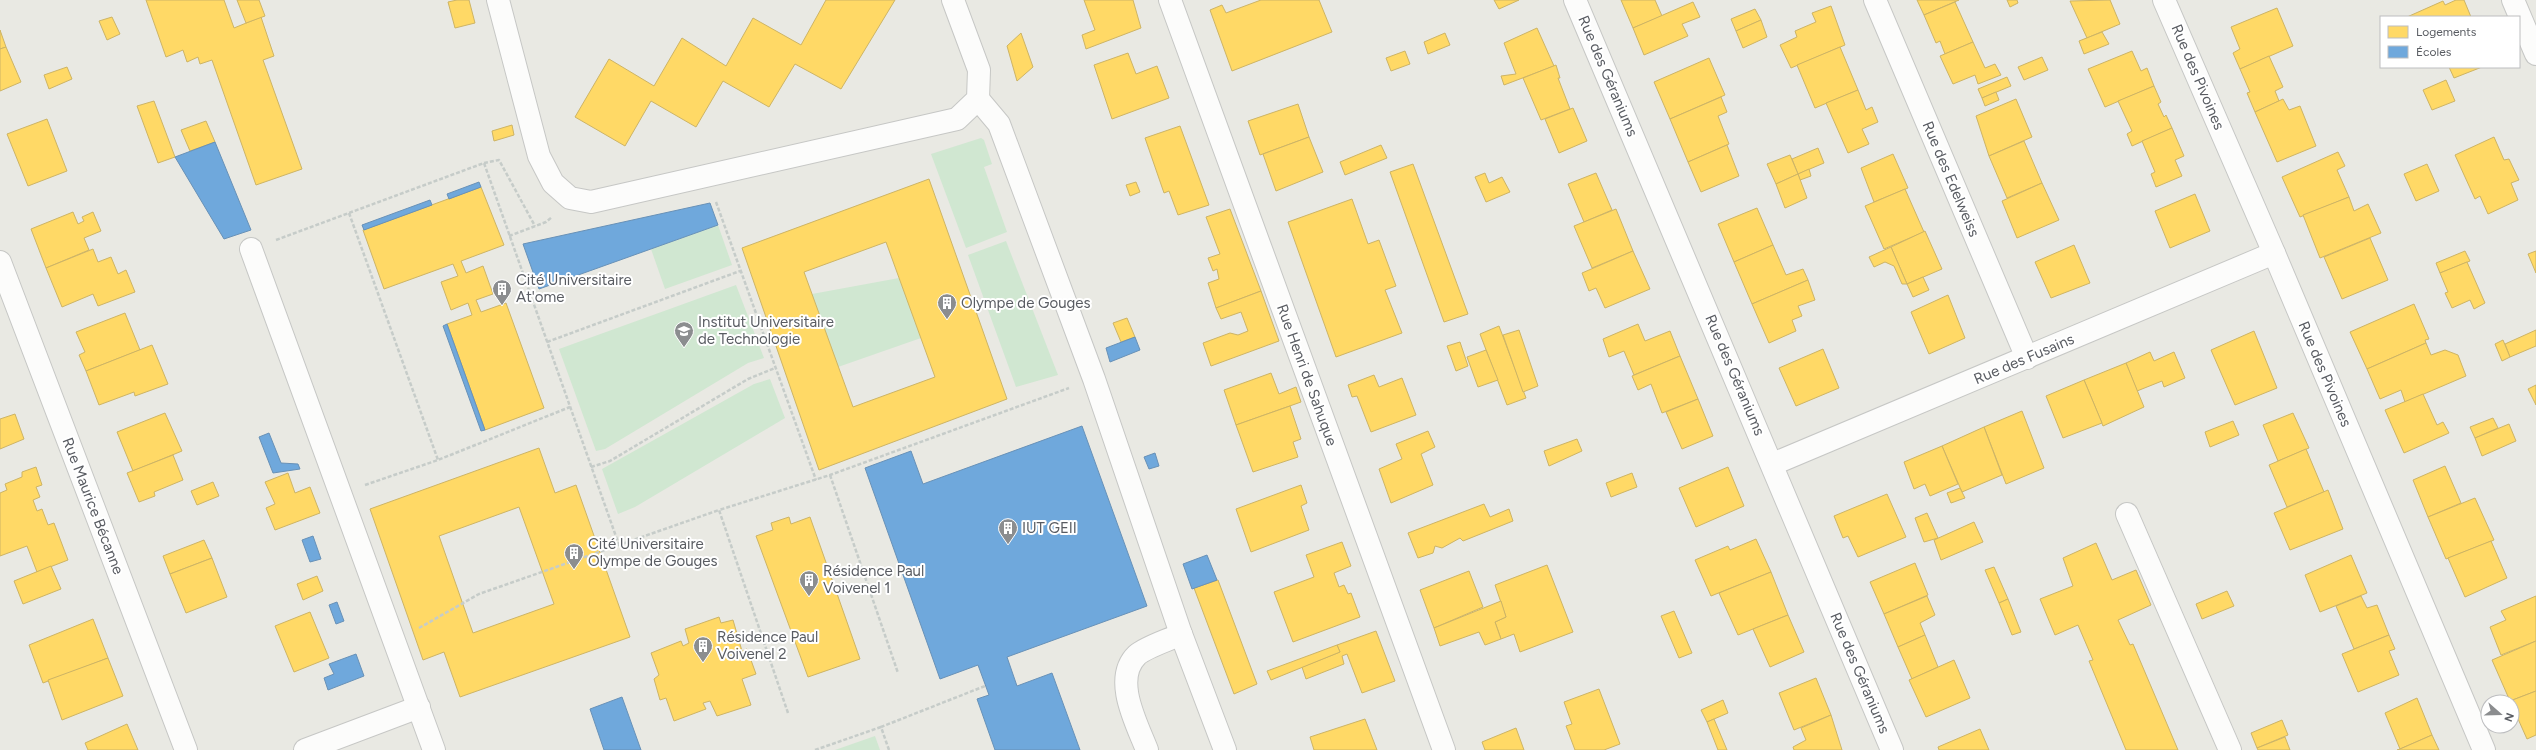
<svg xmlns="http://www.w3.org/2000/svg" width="2536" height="750" font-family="Figtree,sans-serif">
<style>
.green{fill:#d0e7d1}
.homes{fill:#ffd966;stroke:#cdb465;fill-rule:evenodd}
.schools{fill:#6fa8dc;stroke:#6891b7}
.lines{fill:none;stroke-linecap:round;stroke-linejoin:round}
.minor-casing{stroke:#c6c7c5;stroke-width:24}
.path{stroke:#c6ccc9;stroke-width:2.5;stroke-dasharray:4 2;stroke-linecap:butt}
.minor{stroke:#fcfcfb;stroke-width:22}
.labels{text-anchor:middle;stroke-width:4;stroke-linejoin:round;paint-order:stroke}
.street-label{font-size:15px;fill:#595c62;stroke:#fff}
.poi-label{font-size:15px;fill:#595c62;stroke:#fff;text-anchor:start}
</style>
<rect width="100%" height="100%" fill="#e9e9e3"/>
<g class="green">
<path d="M981,138l3,2 8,24 -8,3 23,65 -41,16 -35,-94z"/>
<path d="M718,225l14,40 -67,24 -14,-40z"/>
<path d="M1006,241l52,134 -42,12 -48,-132z"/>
<path d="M899,278l22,60 -83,29 -26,-73z"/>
<path d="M736,285l28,73 -16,5 -143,86 -9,2 -37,-102z"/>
<path d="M770,379l15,39 -150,89 -17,7 -16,-45 152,-85z"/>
<path d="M875,736l5,14h-45z"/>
</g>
<g class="homes">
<path d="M146,0h78l10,28 27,-11 13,39 -11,4 39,109 -46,16 -44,-125 -12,4 -2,-7 -11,5 -4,-12 -17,7z"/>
<path d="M237,0h22l6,16 -19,7z"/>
<path d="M457,0h12l6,23 -20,5 -7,-26z"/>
<path d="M826,0h69l-54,89 -46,-25 -26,43 -46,-26 -27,46 -45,-26 -26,45 -50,-29 34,-58 45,27 28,-48 44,28 27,-48 48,27z"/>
<path d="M1084,0h49l8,28 -55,21 -4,-14 13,-5z"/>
<path d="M1261,0h58l13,32 -100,39 -22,-61 12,-5 4,8z"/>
<path d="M1494,0h25l-20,9z"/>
<path d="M1621,0h34l7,16 -29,12z"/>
<path d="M1917,0h42l-35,15z"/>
<path d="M2007,0h10l1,3 -8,4z"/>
<path d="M2110,0l10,24 -33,14 -17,-37z"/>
<path d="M2456,0h8l7,17h-64l36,-16 2,4z"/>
<path d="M1693,2l7,15 -18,7 6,12 -44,19 -11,-27z"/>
<path d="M1955,2l18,40 -28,12 -5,-13 -4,2 -12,-28z"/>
<path d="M1831,6l14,39 -54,23 -11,-23 17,-8 -2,-6 21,-9 -4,-9z"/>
<path d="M2277,8l16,38 -53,23 -7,-16 7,-4 -9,-22z"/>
<path d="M1755,9l6,11 -25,11 -5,-12z"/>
<path d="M112,17l8,17 -13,6 -8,-19z"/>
<path d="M1761,20l6,17 -24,11 -7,-17z"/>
<path d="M1537,28l17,38 -50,19 -3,-9 15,-2 -12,-31z"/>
<path d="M0,30l6,17 -6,2z"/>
<path d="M2102,32l7,12 -25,10 -5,-13z"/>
<path d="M1021,33l12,34 -16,14 -10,-35z"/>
<path d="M1445,33l5,12 -22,9 -4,-12z"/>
<path d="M1973,42l12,26 10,-4 6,11 -23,9 -3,-9 -22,9 -13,-28z"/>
<path d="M6,47l15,35 -21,9v-42z"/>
<path d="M1840,47l18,43 -43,18 -18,-43z"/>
<path d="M1405,51l5,13 -19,7 -5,-13z"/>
<path d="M2132,51l9,20 6,-3 7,18 -49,21 -17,-38z"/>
<path d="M1128,53l8,21 21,-8 12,32 -57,21 -18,-54z"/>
<path d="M2269,56l14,31 -8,4 4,10 -24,11 -8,-19 3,-1 -10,-23z"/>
<path d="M2042,57l6,13 -24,10 -6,-13z"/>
<path d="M1709,58l16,37 -55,24 -16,-37z"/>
<path d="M1556,65l4,13h-2l12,31 -29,11 -18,-42z"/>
<path d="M67,67l5,12 -23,10 -5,-14z"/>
<path d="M2449,67h33l-28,11z"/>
<path d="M2007,77l4,9 -29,12 -4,-9z"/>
<path d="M2446,80l9,21 -23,9 -9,-20z"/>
<path d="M2154,86l7,16 -3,2 6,13 2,-2 6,13 -40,18 -5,-12 5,-3 -14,-30z"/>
<path d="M1858,90l8,20 6,-3 6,15 -16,7 7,15 -21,9 -22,-50z"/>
<path d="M1996,92l3,8 -14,6 -3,-8z"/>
<path d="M1721,97l6,15 -9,4 11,28 -41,18 -18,-43z"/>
<path d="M2016,99l16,38 -43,19 -13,-40z"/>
<path d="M2283,99l6,11 11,-4 16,40 -39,16 -22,-50z"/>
<path d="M154,101l21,56 -17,6 -21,-57z"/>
<path d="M1298,104l11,33 -49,18 -12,-34z"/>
<path d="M1573,108l14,33 -28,12 -14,-34z"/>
<path d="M47,119l20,52 -39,15 -21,-52z"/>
<path d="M206,121l9,21 -25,9 -9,-21z"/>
<path d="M512,125l2,10 -20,6 -2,-10z"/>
<path d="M1180,126l29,79 -31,10 -9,-24 -5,2 -19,-55z"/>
<path d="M2172,128l12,28 -9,4 7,16 -26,11 -5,-13 4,-2 -13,-31z"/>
<path d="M1309,137l14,35 -47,19 -13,-37z"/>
<path d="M2494,137l10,23 5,-1 10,21 -8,3 7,17 -30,14 -8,-18 -5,3 -20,-44z"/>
<path d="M2024,141l18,42 -35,15 -18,-42z"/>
<path d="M1381,145l6,13 -42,17 -5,-13z"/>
<path d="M1727,145l12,31 -38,16 -13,-30z"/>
<path d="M1818,148l6,15 -26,11 -6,-15z"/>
<path d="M2338,152l7,14 -8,4 12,27 -49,20 -18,-40z"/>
<path d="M1893,154l15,34 -34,14 -13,-34z"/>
<path d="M1790,155l8,19 -22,10 -9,-20z"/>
<path d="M1413,164l55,150 -24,8 -54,-150z"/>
<path d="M2427,164l12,27 -23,10 -12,-27z"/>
<path d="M1809,169l2,7 -11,4 -2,-6z"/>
<path d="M1485,173l4,10 13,-6 8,15 -24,10 -11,-25z"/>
<path d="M1596,173l16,37 -28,12 -16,-38z"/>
<path d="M1798,174l9,24 -22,10 -9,-24z"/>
<path d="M929,179l78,220 -188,71 -77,-222zM886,242l49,135 -82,30 -49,-135z"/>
<path d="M1136,182l4,10 -10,4 -4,-11z"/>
<path d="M2042,183l17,37 -42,18 -15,-37z"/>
<path d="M481,187l23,58 -43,16 5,12 17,-7 10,28 -17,6 5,12 25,-9 38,105 -59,22 -38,-106 25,-9 -4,-12 -17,7 -10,-28 17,-6 -5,-12 -69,25 -21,-59z"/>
<path d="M1905,189l19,43 -40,17 -19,-43z"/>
<path d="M2195,194l15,37 -40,17 -15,-37z"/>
<path d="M2349,197l5,14 14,-7 13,29 -61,25 -17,-43z"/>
<path d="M1352,199l16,45 11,-4 17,46 -11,4 17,43 -66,24 -48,-135z"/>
<path d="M1757,208l16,37 -39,17 -16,-38z"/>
<path d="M1230,209l31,82 -45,17 -8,-25 11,-4 -2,-10 -4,2 -5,-13 12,-4 -14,-37z"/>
<path d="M1616,209l17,42 -41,17 -18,-42z"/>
<path d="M73,212l5,12 6,-3 -2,-4 11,-5 8,19 -17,7 5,12 -43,18 -15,-39z"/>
<path d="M1925,231l17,38 -35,15 -16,-37z"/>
<path d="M2370,238l18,42 -46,19 -18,-42z"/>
<path d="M1773,245l13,30 17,-6 5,11 -56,24 -18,-42z"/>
<path d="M2074,245l16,38 -39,15 -16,-36z"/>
<path d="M1891,247l16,37h-5l-8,-18 -9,-4 -11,5 -5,-10z"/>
<path d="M93,249l5,13 13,-5 7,17 8,-4 9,22 -37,14 -5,-12 -31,13 -16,-39z"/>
<path d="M1633,251l17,38 -45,19 -9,-20 -7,3 -7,-18z"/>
<path d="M2465,251l5,10 -30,12 -4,-10z"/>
<path d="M2536,251v22l-8,-19z"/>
<path d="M2467,262l18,41 -11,6 -4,-9 -18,8 -7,-15 3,-1 -8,-19z"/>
<path d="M1923,277l6,13 -16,7 -6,-13z"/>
<path d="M1808,280l7,20 -17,6 4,10 -10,4 4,11 -27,12 -17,-39z"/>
<path d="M1261,291l18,50 -68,25 -8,-23 27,-10 8,2 10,-4 -7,-19 -20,7 -5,-11z"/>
<path d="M1948,295l17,43 -36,16 -18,-42z"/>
<path d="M2414,304l15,35 -4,1 1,3 -59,26 -17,-37z"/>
<path d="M125,313l15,37 -54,21 -7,-16 6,-3 -9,-20z"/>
<path d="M1127,318l8,19 -14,5 -8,-19z"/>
<path d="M1638,324l7,17 25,-10 10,25 -46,19 -10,-24 -15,6 -6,-18z"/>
<path d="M1499,326l27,72 -19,7 -27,-71z"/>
<path d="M1519,330l19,56 -15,6 -20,-57z"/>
<path d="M2536,330v16l-26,11 -5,-13z"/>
<path d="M2254,331l23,57 -42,17 -24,-55z"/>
<path d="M2503,340l7,17 -8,4 -7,-17z"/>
<path d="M1460,342l8,24 -12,5 -9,-25z"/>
<path d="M2426,343l5,12 14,-5 13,5 8,21 -61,26 -4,-12 -21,9 -13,-30z"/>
<path d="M152,345l16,39 -33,12 -1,-4 -35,13 -13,-34z"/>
<path d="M1823,349l16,39 -43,18 -17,-38z"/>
<path d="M1486,350l12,30 -20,7 -11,-30z"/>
<path d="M2150,352l4,9 20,-9 11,26 -21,9 -2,-6 -25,10 -11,-28z"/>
<path d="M1680,356l18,43 -36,14 -11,-29 -13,6 -6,-14z"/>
<path d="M2126,363l18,44 -41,19 -19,-46z"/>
<path d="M1271,373l8,21 17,-7 5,15 -65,23 -12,-35z"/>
<path d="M1374,375l5,12 23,-9 14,37 -45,17 -14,-36 -5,1 -4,-12z"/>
<path d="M2084,380l18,43 -39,15 -17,-42z"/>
<path d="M2536,385v20l-8,-16z"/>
<path d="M2423,394l14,31 6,-3 6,11 -45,20 -19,-43z"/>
<path d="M1698,399l15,37 -31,13 -16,-37z"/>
<path d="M1290,406l11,33 -8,3 5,15 -45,15 -17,-47z"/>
<path d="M2022,411l22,57 -38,16 -22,-57z"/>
<path d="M165,413l17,38 -49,20 -16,-39z"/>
<path d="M2293,413l16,35 -31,13 -15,-36z"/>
<path d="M15,414l9,25 -24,10v-30z"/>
<path d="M2493,418l5,10 -23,10 -5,-11z"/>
<path d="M2233,421l6,14 -29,12 -5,-15z"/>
<path d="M2509,424l7,17 -34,15 -7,-18z"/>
<path d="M1984,427l18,48 -40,17 -20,-46z"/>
<path d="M1428,431l7,16 -14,7 12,31 -42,18 -12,-34 23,-10 -6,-15z"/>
<path d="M1577,439l5,12 -33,15 -5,-15z"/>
<path d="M1942,446l16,38 -28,12 -5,-12 -11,5 -10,-27z"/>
<path d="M539,448l16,45 21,-8 54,152 -170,60 -16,-45 -21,8 -53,-151zM519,507l35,97 -81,29 -34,-97z"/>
<path d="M2306,449l18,43 -37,15 -18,-42z"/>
<path d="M173,455l10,25 -29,12 1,4 -16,6 -12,-29z"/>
<path d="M2445,466l16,37 -33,14 -15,-37z"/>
<path d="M36,467l6,18 -6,2 4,10 -7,3 4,11 5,-2 6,16 6,-2 14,37 -31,12 -10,-26 -27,10v-63l7,-3 -2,-6 17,-7v-5z"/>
<path d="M1728,467l16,39 -48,21 -17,-39z"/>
<path d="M288,473l7,20 15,-6 10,26 -45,17 -9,-22 9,-4 -10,-22z"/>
<path d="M1632,473l5,14 -26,10 -5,-14z"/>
<path d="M213,482l6,14 -22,9 -6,-14z"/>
<path d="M1301,485l6,18 -6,3 8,24 -58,22 -15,-43z"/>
<path d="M1960,488l5,10 -14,5 -4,-10z"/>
<path d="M2328,490l15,39 -53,21 -16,-37z"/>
<path d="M1887,494l19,43 -48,20 -10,-21 -5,2 -9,-22z"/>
<path d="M2475,498l19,42 -48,19 -18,-42z"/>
<path d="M1484,504l6,13 19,-8 4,12 -50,20 -3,-3 -18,10 -7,-2 -2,7 -15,5 -10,-25z"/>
<path d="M1927,513l11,25 -14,4 -9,-24z"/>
<path d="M789,517l2,7 19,-7 50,142 -52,18 -52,-141 17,-6 -2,-7z"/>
<path d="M1974,522l9,20 -42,18 -7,-20z"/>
<path d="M1756,539l15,33 -60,24 -16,-36 33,-14 2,4z"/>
<path d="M204,540l8,18 -42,16 -7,-18z"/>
<path d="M2491,541l16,37 -42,19 -17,-39z"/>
<path d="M1342,542l9,24 -17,7 5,14 5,-2 4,9 3,-1 9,24 -67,25 -19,-50 40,-15 -8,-22z"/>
<path d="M2096,543l16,37 24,-10 15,35 -33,15 12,25 3,-1 45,106h-52l-37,-89 4,-1 -15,-35 -23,10 -15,-36 33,-13 -10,-28z"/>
<path d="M2351,555l16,38 -47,19 -15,-37z"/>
<path d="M212,558l15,39 -41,16 -16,-39z"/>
<path d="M1915,563l13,32 -44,19 -14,-32z"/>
<path d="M1547,565l26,67 -53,20 -6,-18 -13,5 -6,-17 11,-5 -11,-32z"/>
<path d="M51,566l10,23 -38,15 -9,-23z"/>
<path d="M1994,567l14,32 -9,4 -14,-33z"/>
<path d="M1469,571l14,36 -49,21 -14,-38z"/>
<path d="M1771,572l17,43 -50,20 -19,-42z"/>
<path d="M317,576l6,15 -20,9 -6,-16z"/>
<path d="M1218,580l39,104 -23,10 -40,-106z"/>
<path d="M2227,591l7,15 -32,13 -6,-15z"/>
<path d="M1927,596l8,19 -15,8 5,12 -27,12 -14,-33z"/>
<path d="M2361,596l6,12 10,-3 12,30 -35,14 -18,-43z"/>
<path d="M2536,596v45l-35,14 -11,-28 16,-7 -5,-9z"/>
<path d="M2008,599l13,33 -9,3 -13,-32z"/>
<path d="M1501,601l5,16 -11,5 6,17 -16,6 -6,-13 -39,14 -6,-18z"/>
<path d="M1674,611l18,42 -13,5 -18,-42z"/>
<path d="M310,612l19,46 -35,14 -19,-46z"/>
<path d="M1788,615l16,37 -34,15 -17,-38z"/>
<path d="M719,617l2,6 12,-3 9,31 5,-2 9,25 -14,5 9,26 -34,11 -7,-15 -7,2 3,6 -32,12 -8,-23 -6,2 -6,-21 5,-4 -8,-22 30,-12 2,5 6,-3 -4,-14z"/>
<path d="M93,619l15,39 -65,25 -14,-38z"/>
<path d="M1376,631l19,50 -33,12 -15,-39 -5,2 2,8 -38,15 -4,-12 38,-15 -3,-7z"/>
<path d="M1925,635l13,32 -26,12 -14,-32z"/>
<path d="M2389,635l6,14 -6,2 10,24 -41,17 -16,-38z"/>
<path d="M2536,641v50l-26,10 -18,-41z"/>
<path d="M1337,645l3,7 -69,28 -4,-9z"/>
<path d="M108,658l15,38 -61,24 -14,-40z"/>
<path d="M1954,660l16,38 -44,19 -17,-37z"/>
<path d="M1816,678l15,37 -37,15 -15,-37z"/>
<path d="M1599,689l21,55 -16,6h-29l-9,-24 6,-2 -8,-22z"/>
<path d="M2536,691v44l-9,4 -17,-38z"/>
<path d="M2417,698l15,37 -32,14 -15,-36z"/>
<path d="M1723,700l5,13 -21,9 -6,-12z"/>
<path d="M1831,715l11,35h-48l-1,-3 13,-7 -5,-12z"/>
<path d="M1365,719l12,31h-63l-4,-13z"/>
<path d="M1714,719l13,31h-9l-11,-28z"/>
<path d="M2282,720l6,15 -31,13 -6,-15z"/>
<path d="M127,724l11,26h-50l-3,-7z"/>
<path d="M1516,728l8,22h-39l-3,-8z"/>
<path d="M1980,729l9,21h-50l-1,-3z"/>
<path d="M2432,735l7,15h-42l3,-1z"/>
<path d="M2285,737l5,13h-32l-1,-2z"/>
</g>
<g class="schools">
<path d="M215,142l36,88 -27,9 -49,-82z"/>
<path d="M479,182l2,5 -32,12 -2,-5z"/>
<path d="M430,200l2,5 -68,25 -2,-5z"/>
<path d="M710,203l8,22 -179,64 -16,-45z"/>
<path d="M447,324l38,106 -4,1 -38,-105z"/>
<path d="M1135,337l5,13 -30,12 -4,-14z"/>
<path d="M1082,426l65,180 -140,51 10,29 35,-13 28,77h-85l-18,-51 12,-4 -11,-30 -38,14 -75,-211 46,-17 12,33z"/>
<path d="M269,433l12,30 17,1 2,5 -27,4 -14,-36z"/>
<path d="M1155,453l4,13 -10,3 -5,-12z"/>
<path d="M313,536l8,23 -11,3 -8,-22z"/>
<path d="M1207,555l10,25 -25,9 -9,-25z"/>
<path d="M337,602l7,19 -8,3 -7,-19z"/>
<path d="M356,654l8,22 -36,14 -4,-12 10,-4 -5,-10z"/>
<path d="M622,697l19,53h-37l-14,-41z"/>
</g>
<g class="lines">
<g class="minor-casing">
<g id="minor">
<path d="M498,0l41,156 14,27 17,15 21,4 366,-83 21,-20 1,-29 -26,-70"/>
<path d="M1170,0l274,750"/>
<path d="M1575,0l317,750"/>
<path d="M1875,0l152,358"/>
<path d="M2164,0l110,253 210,497"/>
<path d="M2513,0l23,54"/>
<path d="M978,99l21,25 95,255 87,255 44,116"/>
<path d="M251,249l183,501"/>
<path d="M0,262l186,488"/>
<path d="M1773,464l501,-211"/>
<path d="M2127,514l103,236"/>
<path d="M305,750l114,-43"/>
<path d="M1147,750c-10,-26 -35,-71 -10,-95 9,-8 32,-15 44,-21"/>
</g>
</g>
<g class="path">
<path d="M484,163l15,-3 36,66"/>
<path d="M716,202l100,278"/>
<path d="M349,213l89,247"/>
<path d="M509,236l37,-14 6,-5"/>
<path d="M276,240l208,-77 135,382"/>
<path d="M547,342l193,-71"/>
<path d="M591,467l19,-6 138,-82 27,-11"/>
<path d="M830,475l68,198"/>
<path d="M365,485l73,-25 132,-53"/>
<path d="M419,628l60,-34 240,-84"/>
<path d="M788,713l-69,-203 111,-35 239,-87"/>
<path d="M815,750l66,-23"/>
<path d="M889,750l-8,-23 104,-41"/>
</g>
<use href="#minor" class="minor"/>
</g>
<defs>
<g id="building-pin" transform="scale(1)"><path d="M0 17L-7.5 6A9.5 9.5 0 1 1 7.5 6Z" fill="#8b8d8f" stroke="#fff"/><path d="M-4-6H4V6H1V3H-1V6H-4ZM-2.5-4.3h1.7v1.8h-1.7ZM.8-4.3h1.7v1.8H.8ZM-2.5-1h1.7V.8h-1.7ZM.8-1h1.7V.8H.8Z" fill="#fff"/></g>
<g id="university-pin" transform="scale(1)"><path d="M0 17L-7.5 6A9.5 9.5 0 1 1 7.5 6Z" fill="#8b8d8f" stroke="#fff"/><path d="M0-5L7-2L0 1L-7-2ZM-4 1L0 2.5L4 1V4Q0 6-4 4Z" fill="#fff"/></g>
</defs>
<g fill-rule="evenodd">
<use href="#building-pin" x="502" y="289"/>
<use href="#building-pin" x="947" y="303"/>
<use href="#university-pin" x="684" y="331"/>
<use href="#building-pin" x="1008" y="528"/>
<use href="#building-pin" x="574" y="553"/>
<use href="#building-pin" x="809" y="580"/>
<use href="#building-pin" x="703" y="646"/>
</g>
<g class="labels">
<g class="street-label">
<text transform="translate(1608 76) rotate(67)" y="5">Rue des Géraniums</text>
<text transform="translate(2198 77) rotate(67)" y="5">Rue des Pivoines</text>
<text transform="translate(1951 179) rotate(67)" y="5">Rue des Edelweiss</text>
<text transform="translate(2024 359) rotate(-23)" y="5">Rue des Fusains</text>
<text transform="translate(2325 374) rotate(67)" y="5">Rue des Pivoines</text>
<text transform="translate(1307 375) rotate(70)" y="5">Rue Henri de Sahuque</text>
<text transform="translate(1735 375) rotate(67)" y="5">Rue des Géraniums</text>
<text transform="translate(93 506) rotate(69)" y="5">Rue Maurice Bécanne</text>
<text transform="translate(1860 673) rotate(67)" y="5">Rue des Géraniums</text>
</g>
<g class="poi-label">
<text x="516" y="285">Cité Universitaire<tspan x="516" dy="17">At'ome</tspan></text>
<text x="961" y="308">Olympe de Gouges</text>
<text x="698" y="327">Institut Universitaire<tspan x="698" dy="17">de Technologie</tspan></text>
<text x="1022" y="533">IUT GEII</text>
<text x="588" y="549">Cité Universitaire<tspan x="588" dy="17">Olympe de Gouges</tspan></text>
<text x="823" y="576">Résidence Paul<tspan x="823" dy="17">Voivenel 1</tspan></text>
<text x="717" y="642">Résidence Paul<tspan x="717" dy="17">Voivenel 2</tspan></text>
</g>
</g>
<rect x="2380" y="16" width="140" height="52" fill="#ffffff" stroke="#bdbec0"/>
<rect x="2388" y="26" width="20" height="12" fill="#ffd966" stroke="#bdbec0"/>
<text x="2416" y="36" font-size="12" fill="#595c62">Logements</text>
<rect x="2388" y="46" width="20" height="12" fill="#6fa8dc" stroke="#bdbec0"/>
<text x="2416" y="56" font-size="12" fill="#595c62">Écoles</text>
<g transform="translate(2500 714) rotate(110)"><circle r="19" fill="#ffffff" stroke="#bdbec0"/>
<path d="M0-3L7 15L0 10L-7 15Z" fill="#8b8d8f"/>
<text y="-6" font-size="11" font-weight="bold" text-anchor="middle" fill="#595c62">N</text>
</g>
</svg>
